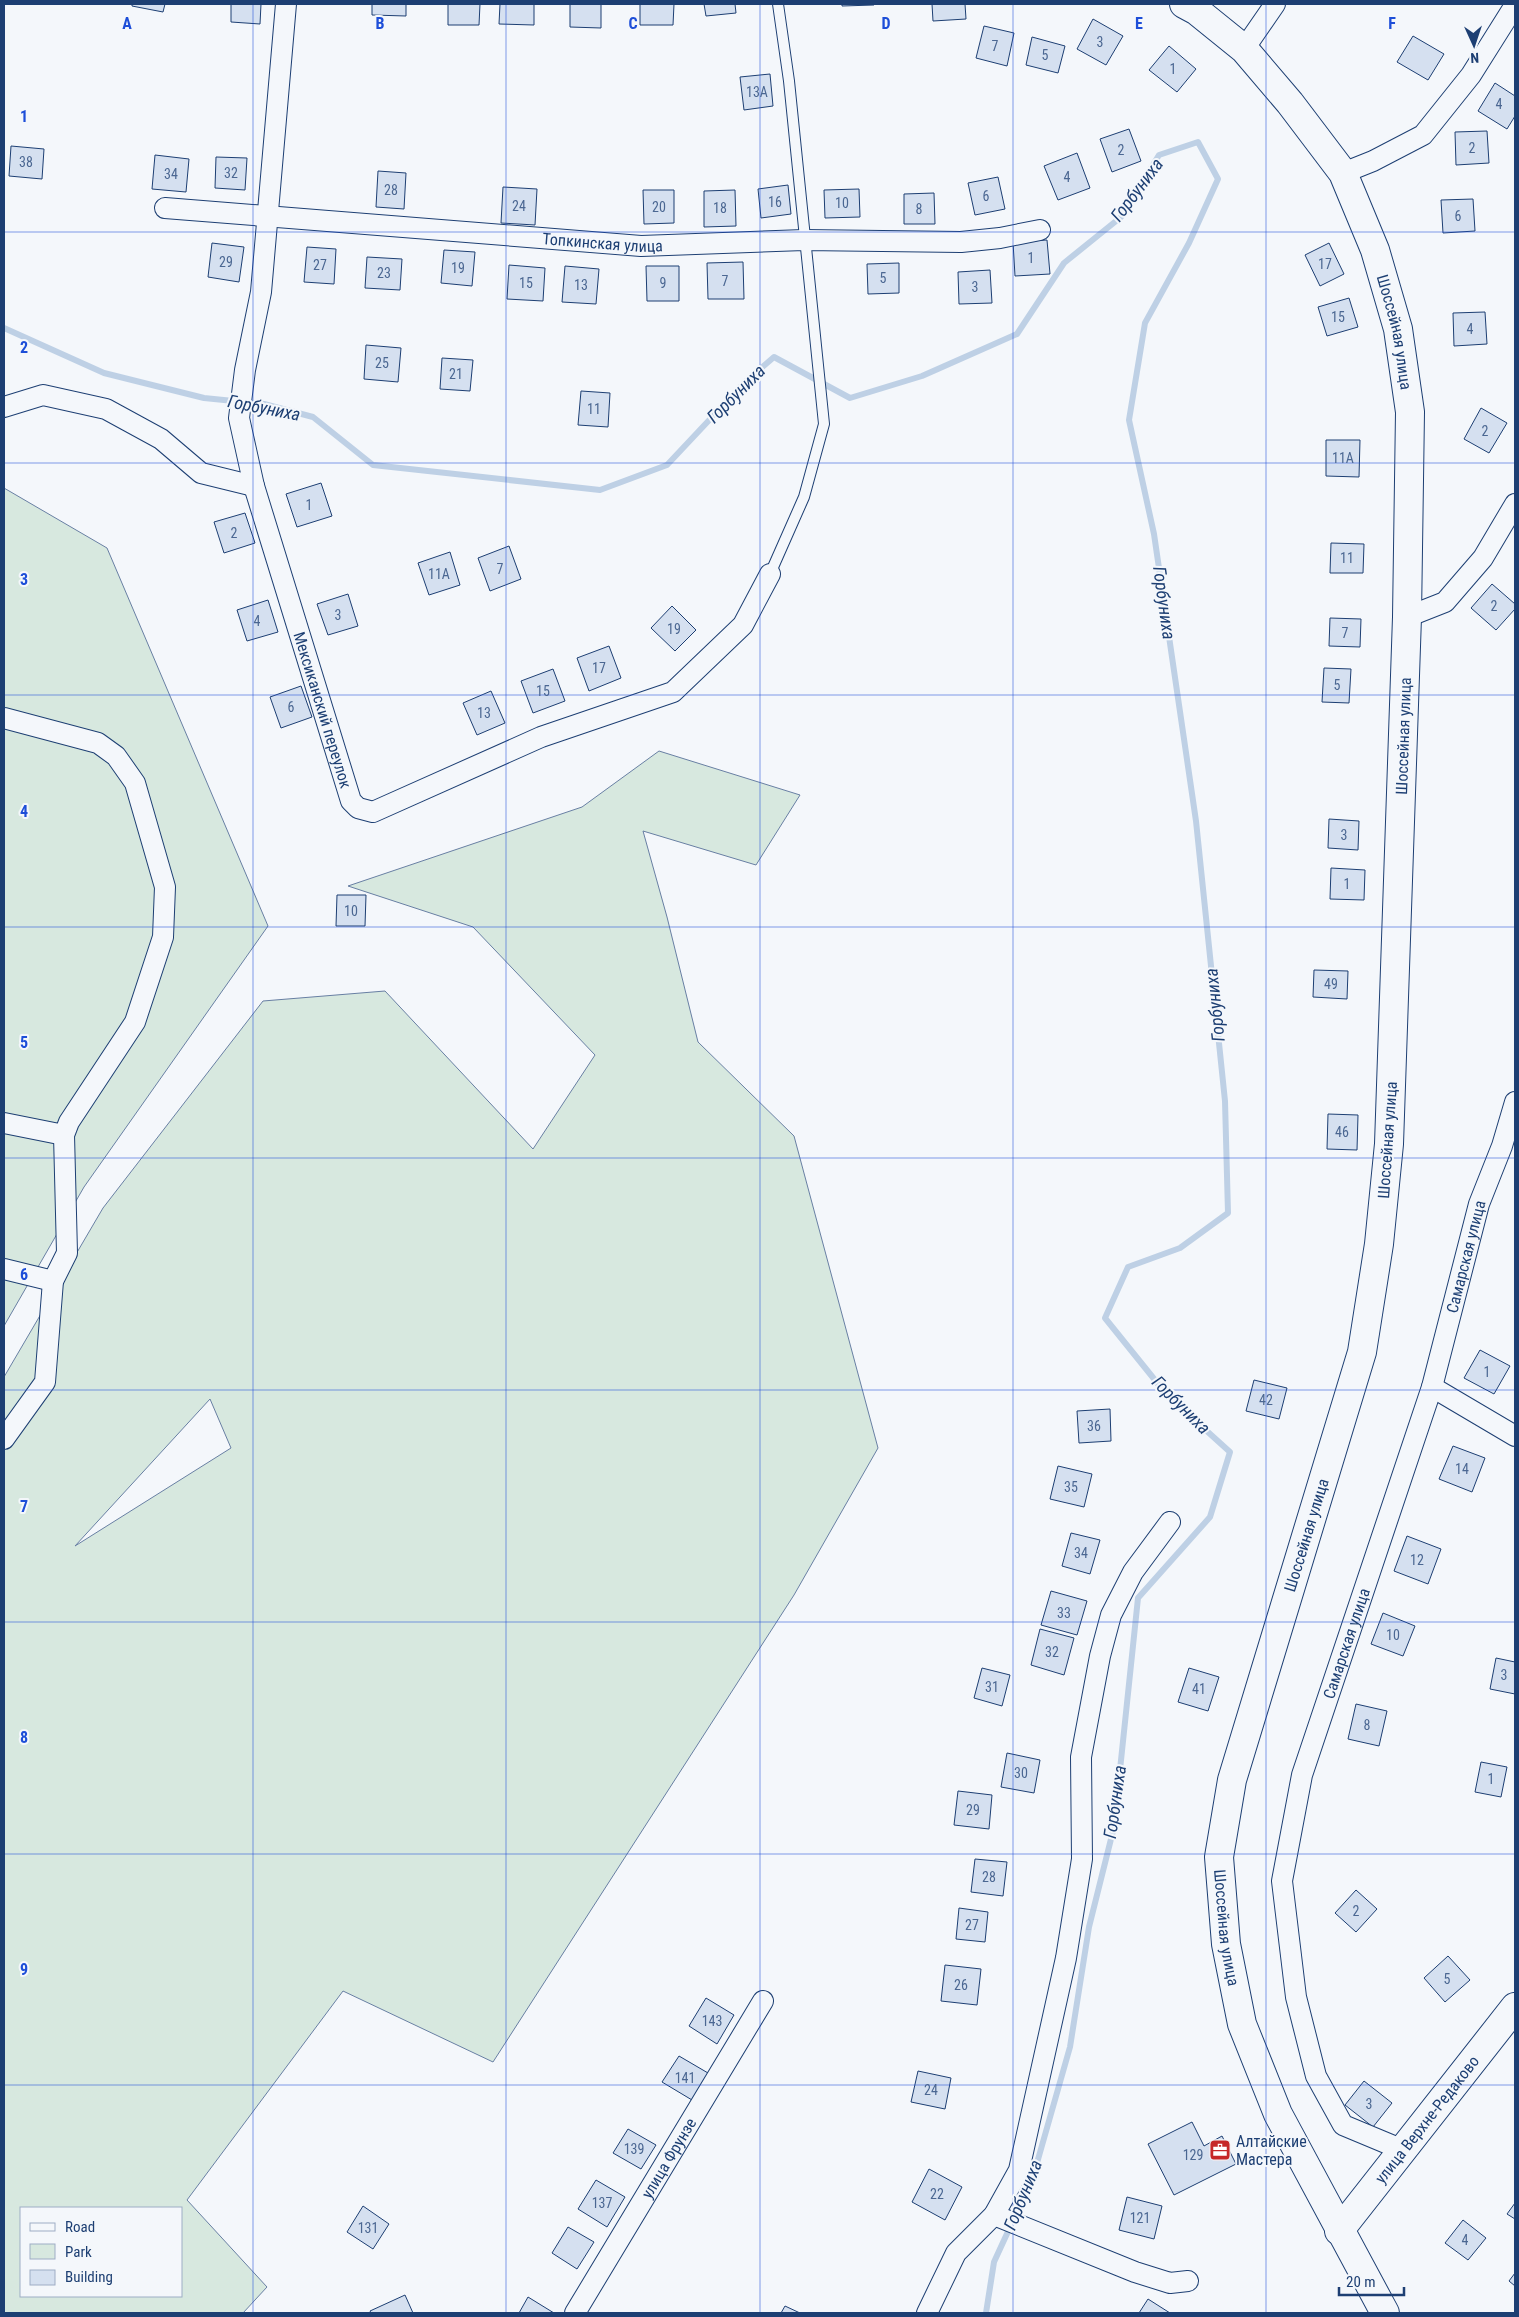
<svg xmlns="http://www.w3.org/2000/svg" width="1519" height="2317" font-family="'Roboto Condensed',sans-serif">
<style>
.green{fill:#d7e8df;stroke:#687fa3;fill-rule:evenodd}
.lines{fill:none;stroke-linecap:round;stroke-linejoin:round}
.stream{stroke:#bed0e5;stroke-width:6}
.building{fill:#d5e0f0;stroke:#1d3f73}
.lane-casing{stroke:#1d3f73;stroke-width:12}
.street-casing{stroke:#1d3f73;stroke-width:22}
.secondary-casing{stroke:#1d3f73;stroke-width:30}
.primary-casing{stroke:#1d3f73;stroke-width:30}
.lane{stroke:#f4f7fb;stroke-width:10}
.street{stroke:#f4f7fb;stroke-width:20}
.secondary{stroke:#f4f7fb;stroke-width:28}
.primary{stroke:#f4f7fb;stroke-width:28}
.grid{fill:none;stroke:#1d4ed8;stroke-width:1;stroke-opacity:0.55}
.labels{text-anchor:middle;stroke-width:4;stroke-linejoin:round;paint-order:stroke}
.number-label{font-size:14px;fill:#4b6792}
.street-label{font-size:16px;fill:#1d3f73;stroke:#f4f7fb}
.poi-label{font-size:16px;fill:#1d3f73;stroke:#f4f7fb;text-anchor:start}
.water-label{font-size:18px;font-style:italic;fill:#1d3f73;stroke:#f4f7fb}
.grid-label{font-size:16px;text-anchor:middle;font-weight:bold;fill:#1d4ed8;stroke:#f4f7fb;stroke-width:4;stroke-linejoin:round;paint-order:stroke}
</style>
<rect width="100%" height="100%" fill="#f4f7fb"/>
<g class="green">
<path d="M4,488l103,60 161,378 -184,261 -80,139z"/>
<path d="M659,751l141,44 -44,70 -113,-34 24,86 31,125 96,94 84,312 -84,147 -301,467 -150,-71 -156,209 80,87 -24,26h-239v-936l99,-169 160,-207 122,-10 148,158 62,-94 -122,-128 -125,-41 234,-79zM210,1399l21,49 -156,98zM21,2208h160v88h-160z"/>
</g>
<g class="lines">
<path class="stream" d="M4,328l100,45 100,25 60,6 49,13 60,48 227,25 67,-25 77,-82 30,-26 76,41 72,-22 95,-42 47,-71 57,-46 38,-62 39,-13 20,37 -29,64 -44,80 -16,97 25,114 42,287 29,280 3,112 -48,35 -52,19 -23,51 62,77 63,57 -20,65 -72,81 -24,229 -25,100 -19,120 -37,130 -39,85 -8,51"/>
</g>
<g class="building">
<path d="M132,4h33l-2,8 -31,-6z"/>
<path d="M231,4h30l-1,20 -29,-2z"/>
<path d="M372,4h34v12l-34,-1z"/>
<path d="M448,4h32l-1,21h-31z"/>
<path d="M500,4h34v21l-35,-1z"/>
<path d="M570,4h31v24l-31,-1z"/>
<path d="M640,4h34l-1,21h-33z"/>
<path d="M704,4h31l1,9 -30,3z"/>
<path d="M842,4h32v1l-32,1z"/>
<path d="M932,4h33l1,15 -33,2z"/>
<path d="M1093,19l30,17 -17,29 -29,-16z"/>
<path d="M984,26l30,7 -7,33 -31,-8z"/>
<path d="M1413,36l31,18 -16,26 -31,-18z"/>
<path d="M1032,37l33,9 -7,27 -32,-8z"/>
<path d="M1169,46l27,23 -19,23 -28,-22z"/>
<path d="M770,74l3,32 -29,4 -4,-33z"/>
<path d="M1495,83l20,13v20l-8,13 -29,-18z"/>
<path d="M1129,129l12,32 -29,11 -12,-33z"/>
<path d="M1487,131l2,32 -33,2 -1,-33z"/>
<path d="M11,146l33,3 -2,30 -33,-3z"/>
<path d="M1077,153l13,35 -32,12 -14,-34z"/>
<path d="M155,155l34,4 -3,33 -34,-3z"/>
<path d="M216,157l31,1 -2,32 -30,-2z"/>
<path d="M378,171l28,2 -2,36 -28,-2z"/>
<path d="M998,177l7,32 -30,6 -7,-32z"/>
<path d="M788,185l3,29 -30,4 -3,-29z"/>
<path d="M503,187l34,2 -2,36 -34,-2z"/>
<path d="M859,189l1,28 -35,1 -1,-28z"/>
<path d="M643,190h31v33l-30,1z"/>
<path d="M735,190l1,36 -32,1v-36z"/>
<path d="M934,193l1,31h-31v-30z"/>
<path d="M1473,199l2,32 -32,2 -2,-33z"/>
<path d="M1047,240l3,34 -35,2 -2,-34z"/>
<path d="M212,243l32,4 -5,35 -31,-5z"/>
<path d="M1329,243l15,31 -24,12 -15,-31z"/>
<path d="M307,247l29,2 -2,35 -30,-2z"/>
<path d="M444,250l31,2 -3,34 -31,-3z"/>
<path d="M367,257l35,2 -2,31 -35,-2z"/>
<path d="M743,262l1,37h-36l-1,-36z"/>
<path d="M899,263v30l-31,1 -1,-30z"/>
<path d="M509,265l36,3 -2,33 -36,-2z"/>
<path d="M565,266l34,3 -3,35 -34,-2z"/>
<path d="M646,266h33v35h-32z"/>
<path d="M990,270l2,33 -33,1 -1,-32z"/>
<path d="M1349,298l9,29 -31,9 -9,-29z"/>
<path d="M1485,312l2,32 -33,2 -1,-33z"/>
<path d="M366,345l35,3 -3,34 -34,-3z"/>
<path d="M442,358l31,2 -3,31 -30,-2z"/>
<path d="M581,391l29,2 -2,34 -30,-2z"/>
<path d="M1481,408l26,15 -18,30 -25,-14z"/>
<path d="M1326,440h34l-1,37 -33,-1z"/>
<path d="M321,483l11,33 -35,11 -11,-33z"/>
<path d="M245,513l10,30 -31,10 -10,-31z"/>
<path d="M1331,543l33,1 -1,29h-33z"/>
<path d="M509,546l12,33 -31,12 -12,-33z"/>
<path d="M450,552l10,33 -31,10 -11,-32z"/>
<path d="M1492,584l23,20v5l-19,21 -25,-22z"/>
<path d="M348,594l10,32 -30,9 -11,-31z"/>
<path d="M268,600l10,32 -31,9 -10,-31z"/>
<path d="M672,606l24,24 -21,21 -24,-23z"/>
<path d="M1330,618l31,1 -1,28 -31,-1z"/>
<path d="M609,646l12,32 -32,13 -12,-33z"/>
<path d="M1324,668l27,1 -2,34 -27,-1z"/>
<path d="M553,669l12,32 -32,12 -12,-32z"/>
<path d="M301,686l11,31 -31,11 -11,-31z"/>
<path d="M491,691l14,32 -28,12 -14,-32z"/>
<path d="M1329,819l30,2 -1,29 -30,-2z"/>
<path d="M1331,868l34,2 -1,30 -34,-1z"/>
<path d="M337,895h29l-1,31h-29z"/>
<path d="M1314,970l34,1 -1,28 -34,-2z"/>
<path d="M1328,1114l30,1 -1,35 -30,-1z"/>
<path d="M1480,1350l30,16 -16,28 -30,-16z"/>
<path d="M1254,1380l33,8 -8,31 -33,-8z"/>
<path d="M1110,1409l1,32 -32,2 -2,-32z"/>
<path d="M1453,1446l32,12 -13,34 -33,-13z"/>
<path d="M1058,1466l34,8 -8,33 -34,-8z"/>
<path d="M1071,1533l29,7 -10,34 -28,-8z"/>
<path d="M1407,1536l34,13 -13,35 -34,-13z"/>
<path d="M1051,1591l36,10 -10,34 -36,-10z"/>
<path d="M1383,1613l32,13 -12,30 -32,-12z"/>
<path d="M1040,1629l34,9 -10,37 -33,-10z"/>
<path d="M1496,1658l19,4v32l-25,-5z"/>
<path d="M982,1668l28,7 -8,31 -28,-8z"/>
<path d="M1189,1668l30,9 -11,34 -30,-9z"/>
<path d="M1356,1704l31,7 -8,35 -31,-7z"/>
<path d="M1007,1753l33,7 -6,33 -33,-6z"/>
<path d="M1481,1762l26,5 -6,30 -26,-5z"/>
<path d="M958,1791l34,4 -3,34 -35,-4z"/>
<path d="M975,1859l32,3 -4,34 -32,-4z"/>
<path d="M1356,1890l21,19 -21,23 -21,-19z"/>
<path d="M959,1908l29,4 -3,30 -29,-3z"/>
<path d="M1448,1956l22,24 -25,22 -21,-24z"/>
<path d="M945,1965l36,4 -4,36 -36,-4z"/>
<path d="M706,1998l28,17 -17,29 -28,-18z"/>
<path d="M679,2056l29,17 -16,27 -30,-18z"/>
<path d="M918,2071l33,7 -6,31 -34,-7z"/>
<path d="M1364,2081l28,22 -19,24 -28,-22z"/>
<path d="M1192,2122l12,24 18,-10 14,28 -62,31 -26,-51z"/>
<path d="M628,2129l28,16 -15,24 -28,-16z"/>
<path d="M929,2169l33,18 -17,33 -33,-18z"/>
<path d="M596,2180l29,17 -18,30 -29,-18z"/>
<path d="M1127,2197l35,9 -8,33 -35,-9z"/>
<path d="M1515,2203v16l-8,-5z"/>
<path d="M363,2206l26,18 -16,25 -26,-17z"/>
<path d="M1463,2220l23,18 -18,22 -23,-17z"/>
<path d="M568,2227l26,15 -17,27 -25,-16z"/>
<path d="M1515,2273v13l-6,-5z"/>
<path d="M405,2295l8,18h-42l-1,-2z"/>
<path d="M528,2297l26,16h-35z"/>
<path d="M1148,2299l22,14h-31z"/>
<path d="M785,2306l15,7h-19z"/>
</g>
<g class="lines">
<g class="lane-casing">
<path id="lane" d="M770,574l34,-77 20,-73 -35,-343 -11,-77"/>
</g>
<g class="street-casing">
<g id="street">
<path id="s1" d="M286,4l-25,288 -16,78 -6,48 15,68 97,315 7,7 15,4 168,-75 132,-45 70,-67 27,-51"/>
<path d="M1244,49l31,-45"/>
<path d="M1343,173l30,-12 50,-26 48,-60 44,-70"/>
<path id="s2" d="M165,208l476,38 163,-6 157,2 39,-4 40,-8"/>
<path d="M4,407l39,-12 63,14 55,30 40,34 53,13"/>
<path d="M1407,617l38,-15 38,-44 32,-54"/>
<path d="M4,718l94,25 18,13 19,27 30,104 -2,50 -28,85 -66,100 -5,13 3,118 -14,28 -8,101 -41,57"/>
<path d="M4,1123l60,12"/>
<path d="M4,1269l49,12"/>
<path d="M1432,1387l83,49"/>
<path id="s3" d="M1403,2150l-60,-25 -27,-49 -20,-79 -14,-116 20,-106 130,-388 47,-183 23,-58 13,-44"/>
<path d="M994,2215l141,57 35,11 18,-2"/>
<path id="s4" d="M575,2313l188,-312"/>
<path d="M927,2313l29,-60 38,-38 25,-45 47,-212 16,-99 -1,-102 19,-101 11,-41 22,-43 37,-50"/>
</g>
</g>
<g class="secondary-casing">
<g id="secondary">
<path id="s5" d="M1339,2231l176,-224"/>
</g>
</g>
<g class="primary-casing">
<g id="primary">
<path id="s6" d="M1184,4l13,7 47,38 46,54 53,70 32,77 23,79 12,83 -3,205 -18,527 -10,100 -17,108 -130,428 -13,77 7,87 16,80 36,90 107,199"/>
</g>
</g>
<use href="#lane" class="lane"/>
<use href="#street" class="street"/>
<use href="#secondary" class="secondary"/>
<use href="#primary" class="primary"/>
</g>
<path class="grid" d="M253,4v2309M506,4v2309M760,4v2309M1013,4v2309M1266,4v2309M4,232h1511M4,463h1511M4,695h1511M4,927h1511M4,1158h1511M4,1390h1511M4,1622h1511M4,1854h1511M4,2085h1511"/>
<defs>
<g id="office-square" transform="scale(1.125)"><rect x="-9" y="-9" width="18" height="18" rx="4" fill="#c62828" stroke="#f4f7fb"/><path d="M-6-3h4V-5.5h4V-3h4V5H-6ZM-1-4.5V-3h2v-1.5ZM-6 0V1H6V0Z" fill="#fff"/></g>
</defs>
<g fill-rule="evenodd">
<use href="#office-square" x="1220" y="2150"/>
</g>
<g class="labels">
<g class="number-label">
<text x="1100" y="47">3</text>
<text x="995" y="51">7</text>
<text x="1045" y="60">5</text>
<text x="1173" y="74">1</text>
<text x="757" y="97">13А</text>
<text x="1499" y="109">4</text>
<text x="1472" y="153">2</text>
<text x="1121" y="155">2</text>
<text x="26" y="167">38</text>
<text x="231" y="178">32</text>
<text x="171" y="179">34</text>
<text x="1067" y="182">4</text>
<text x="391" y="195">28</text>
<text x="986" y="201">6</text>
<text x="775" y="207">16</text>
<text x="842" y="208">10</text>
<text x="519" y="211">24</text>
<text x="659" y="212">20</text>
<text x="720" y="213">18</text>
<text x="919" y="214">8</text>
<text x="1458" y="221">6</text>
<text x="1031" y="263">1</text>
<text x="226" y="267">29</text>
<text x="1325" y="269">17</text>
<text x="320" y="270">27</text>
<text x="458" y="273">19</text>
<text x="384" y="278">23</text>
<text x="883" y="283">5</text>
<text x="725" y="286">7</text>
<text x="526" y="288">15</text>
<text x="663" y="288">9</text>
<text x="581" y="290">13</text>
<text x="975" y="292">3</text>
<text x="1338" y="322">15</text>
<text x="1470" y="334">4</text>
<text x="382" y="368">25</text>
<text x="456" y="379">21</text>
<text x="594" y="414">11</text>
<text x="1485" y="436">2</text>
<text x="1343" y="463">11А</text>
<text x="309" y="510">1</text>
<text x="234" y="538">2</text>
<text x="1347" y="563">11</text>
<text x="500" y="574">7</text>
<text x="439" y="579">11А</text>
<text x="1494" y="611">2</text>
<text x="338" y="620">3</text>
<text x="257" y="626">4</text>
<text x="674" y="634">19</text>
<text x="1345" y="638">7</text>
<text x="599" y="673">17</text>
<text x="1337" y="690">5</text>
<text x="543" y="696">15</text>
<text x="291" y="712">6</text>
<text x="484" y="718">13</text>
<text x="1344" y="840">3</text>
<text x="1347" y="889">1</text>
<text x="351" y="916">10</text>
<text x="1331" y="989">49</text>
<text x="1342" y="1137">46</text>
<text x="1487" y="1377">1</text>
<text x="1266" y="1405">42</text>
<text x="1094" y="1431">36</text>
<text x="1462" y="1474">14</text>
<text x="1071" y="1492">35</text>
<text x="1081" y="1558">34</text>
<text x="1417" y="1565">12</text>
<text x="1064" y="1618">33</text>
<text x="1393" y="1640">10</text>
<text x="1052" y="1657">32</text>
<text x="1504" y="1680">3</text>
<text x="992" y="1692">31</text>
<text x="1199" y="1694">41</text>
<text x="1367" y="1730">8</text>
<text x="1021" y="1778">30</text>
<text x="1491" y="1784">1</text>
<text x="973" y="1815">29</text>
<text x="989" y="1882">28</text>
<text x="1356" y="1916">2</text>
<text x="972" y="1930">27</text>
<text x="1447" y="1984">5</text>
<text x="961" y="1990">26</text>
<text x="712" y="2026">143</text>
<text x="685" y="2083">141</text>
<text x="931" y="2095">24</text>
<text x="1369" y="2109">3</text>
<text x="634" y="2154">139</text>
<text x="1193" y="2160">129</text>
<text x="937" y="2199">22</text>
<text x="602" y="2208">137</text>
<text x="1140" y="2223">121</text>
<text x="368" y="2233">131</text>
<text x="1465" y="2245">4</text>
</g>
<g class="street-label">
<text dy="6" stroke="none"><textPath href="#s2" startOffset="439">Топкинская улица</textPath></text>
<text dy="6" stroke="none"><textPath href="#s6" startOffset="402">Шоссейная улица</textPath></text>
<text dy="6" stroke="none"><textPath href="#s1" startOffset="721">Мексиканский переулок</textPath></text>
<text transform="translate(1403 736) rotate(-88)" y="6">Шоссейная улица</text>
<text transform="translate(1387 1140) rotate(-86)" y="6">Шоссейная улица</text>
<text dy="6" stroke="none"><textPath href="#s3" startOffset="971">Самарская улица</textPath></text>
<text transform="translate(1306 1535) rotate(-73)" y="6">Шоссейная улица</text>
<text dy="6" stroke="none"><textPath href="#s3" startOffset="566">Самарская улица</textPath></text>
<text dy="6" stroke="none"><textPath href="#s6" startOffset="2022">Шоссейная улица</textPath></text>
<text dy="6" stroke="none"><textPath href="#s5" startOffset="142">улица Верхне-Редаково</textPath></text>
<text dy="6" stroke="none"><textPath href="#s4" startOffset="181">улица Фрунзе</textPath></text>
</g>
<g class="poi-label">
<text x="1236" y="2147">Алтайские<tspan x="1236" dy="18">Мастера</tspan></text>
</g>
<g class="water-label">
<text transform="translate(1137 190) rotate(-53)" y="6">Горбуниха</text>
<text transform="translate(736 394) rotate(-45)" y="6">Горбуниха</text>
<text transform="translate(264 408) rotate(11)" y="6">Горбуниха</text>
<text transform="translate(1164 603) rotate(82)" y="6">Горбуниха</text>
<text transform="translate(1215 1005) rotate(-96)" y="6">Горбуниха</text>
<text transform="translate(1181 1405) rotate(45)" y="6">Горбуниха</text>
<text transform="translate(1115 1802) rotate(-82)" y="6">Горбуниха</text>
<text transform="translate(1023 2195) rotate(-68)" y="6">Горбуниха</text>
</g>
</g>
<g class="grid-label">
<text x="127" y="29">A</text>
<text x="380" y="29">B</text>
<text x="633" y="29">C</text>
<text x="886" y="29">D</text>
<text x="1139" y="29">E</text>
<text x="1392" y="29">F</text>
<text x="24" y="122">1</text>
<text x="24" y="353">2</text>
<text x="24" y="585">3</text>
<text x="24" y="817">4</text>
<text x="24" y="1048">5</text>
<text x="24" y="1280">6</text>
<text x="24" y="1512">7</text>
<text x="24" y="1743">8</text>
<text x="24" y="1975">9</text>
</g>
<rect width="1519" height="2317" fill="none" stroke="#1d3f73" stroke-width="10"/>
<rect x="20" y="2207" width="162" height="90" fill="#f4f7fb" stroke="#9eadc5"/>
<rect x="30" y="2223" width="25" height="8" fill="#f4f7fb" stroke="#9eadc5"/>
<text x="65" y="2232" font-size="15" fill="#1d3f73">Road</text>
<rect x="30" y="2244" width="25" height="15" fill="#d7e8df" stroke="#9eadc5"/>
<text x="65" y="2257" font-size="15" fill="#1d3f73">Park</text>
<rect x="30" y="2270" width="25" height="15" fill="#d5e0f0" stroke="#9eadc5"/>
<text x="65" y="2282" font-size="15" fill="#1d3f73">Building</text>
<g transform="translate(1474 45) rotate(177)" stroke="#f4f7fb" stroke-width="4" paint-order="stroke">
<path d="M0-4L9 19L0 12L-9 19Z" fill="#1d3f73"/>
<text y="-8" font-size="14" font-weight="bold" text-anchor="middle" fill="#1d3f73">N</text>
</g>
<path d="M1339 2287v8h65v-8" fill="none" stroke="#1d3f73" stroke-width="2.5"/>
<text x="1346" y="2287" font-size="15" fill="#1d3f73" stroke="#f4f7fb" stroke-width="4" paint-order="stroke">20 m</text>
</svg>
